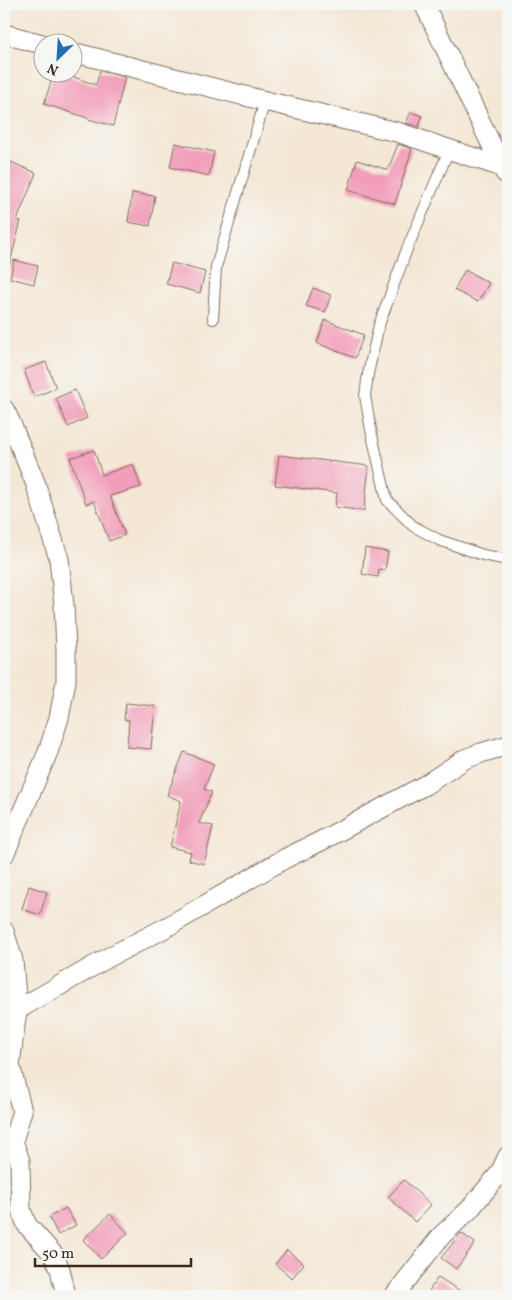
<svg xmlns="http://www.w3.org/2000/svg" width="512" height="1300" font-family="Vollkorn,serif">
<style>
.building{fill:#f29db9}
.lines{fill:none;stroke-linecap:round;stroke-linejoin:round}
.service-casing{stroke:#7c6c5e;stroke-width:12}
.minor-casing{stroke:#7c6c5e;stroke-width:21}
.service{stroke:#fff;stroke-width:10}
.minor{stroke:#fff;stroke-width:19}
</style>
<rect width="100%" height="100%" fill="#f6f6f2"/>
<filter id="ink" filterUnits="userSpaceOnUse"><feTurbulence type="fractalNoise" baseFrequency=".02" numOctaves="2"/><feDisplacementMap in="SourceGraphic" scale="10" xChannelSelector="R" yChannelSelector="G"/><feConvolveMatrix kernelMatrix="1 2 1 2 8 2 1 2 1" color-interpolation-filters="sRGB"/></filter>
<filter id="wash" filterUnits="userSpaceOnUse"><feTurbulence type="fractalNoise" baseFrequency=".0096" numOctaves="4" result="noise"/><feDisplacementMap in="SourceGraphic" scale="20" xChannelSelector="R" yChannelSelector="G"/><feGaussianBlur stdDeviation="1.12" result="paint"/><feColorMatrix in="noise" values="0 0 0 0 0 0 0 0 0 0 0 0 0 0 0 0 0 1.4 0 .05"/><feComposite in="paint" operator="in"/></filter>
<g filter="url(#wash)">
<rect width="100%" height="100%" fill="#f4e7d5"/>
<g id="blocks">
<g class="building">
<path d="M100,71l25,6 -12,49 -25,-7v-1l-44,-14 10,-32h6l36,13z"/>
<path d="M411,112l11,4 -3,11 -13,-4z"/>
<path d="M175,143l39,9 -5,24 -39,-9z"/>
<path d="M398,144l14,5 -17,55 -47,-14 9,-30 31,10z"/>
<path d="M4,159l32,14 -19,47 4,1 -12,45 -5,-1z"/>
<path d="M132,193l23,3 -5,30 -22,-4z"/>
<path d="M14,260l24,6 -4,18 -24,-6z"/>
<path d="M172,263l33,9 -5,21 -34,-9z"/>
<path d="M465,270l24,13 -11,19 -24,-12z"/>
<path d="M313,288l18,7 -6,17 -19,-6z"/>
<path d="M325,320l39,15 -9,23 -38,-15z"/>
<path d="M46,362l10,26 -22,9 -10,-27z"/>
<path d="M75,390l12,28 -19,9 -12,-29z"/>
<path d="M94,450l8,25 31,-11 8,23 -31,9 15,39 -16,6 -15,-40 -8,3 -16,-46z"/>
<path d="M279,455l90,11 -5,45 -29,-4 2,-14 -62,-8z"/>
<path d="M365,548l23,4 -3,18 -6,-1 -1,8 -16,-3z"/>
<path d="M126,703l29,3 -4,43 -24,-2 2,-27 -5,-1z"/>
<path d="M184,752l30,12 -10,25 8,3 -13,31 14,3 -9,38 -15,-4 2,-8 -21,-5 11,-46 -14,-6z"/>
<path d="M29,886l18,6 -7,23 -18,-6z"/>
<path d="M404,1180l27,25 -16,17 -27,-25z"/>
<path d="M66,1208l10,17 -18,10 -9,-18z"/>
<path d="M110,1214l18,19 -27,26 -18,-19z"/>
<path d="M461,1233l14,10 -19,26 -15,-11z"/>
<path d="M287,1250l17,14 -12,14 -17,-14z"/>
<path d="M438,1277l30,19h-42z"/>
</g>
</g>
</g>
<g filter="url(#ink)">
<use href="#blocks" fill-opacity="0" stroke="#7c6c5e" stroke-width="1"/>
<g class="lines">
<g class="service-casing">
<g id="service">
<path d="M449,150l-42,99 -28,76 -11,49 -3,22 7,39 15,65 26,26 26,14 44,15 25,5"/>
<path d="M213,319l3,-52 49,-166"/>
</g>
</g>
<g class="minor-casing">
<g id="minor">
<path d="M424,4l81,169"/>
<path d="M4,34l38,10"/>
<path d="M72,52l193,49 132,31 105,35"/>
<path d="M4,409l6,12 25,61 24,77 5,46 2,46v30l-7,37 -11,34 -44,103"/>
<path d="M4,931l9,29 4,50 -7,55 12,46 -9,30 -9,9"/>
<path d="M4,1016l13,-6 94,-54 54,-28 121,-70 35,-17 104,-56 40,-26 16,-6 27,-8"/>
<path d="M13,1141l7,20 1,49 6,15 26,29 7,15 6,27"/>
<path d="M394,1296l47,-60 28,-26 31,-37 8,-17"/>
</g>
</g>
<use href="#service" class="service"/>
<use href="#minor" class="minor"/>
</g>
</g>
<rect width="512" height="1300" fill="none" stroke="#f6f6f2" stroke-width="20"/>
<g transform="translate(58 58) rotate(205)"><circle r="24" fill="#f6f6f2" stroke="#aba49d"/>
<path d="M0-4L9 19L0 12L-9 19Z" fill="#1f6fb2"/>
<text y="-8" font-size="14" font-weight="bold" text-anchor="middle" fill="#3b2a1e">N</text>
</g>
<path d="M35 1258v8h156v-8" fill="none" stroke="#3b2a1e" stroke-width="2.5"/>
<text x="42" y="1258" font-size="15" fill="#3b2a1e" stroke="#f6f6f2" stroke-width="4" paint-order="stroke">50 m</text>
</svg>
